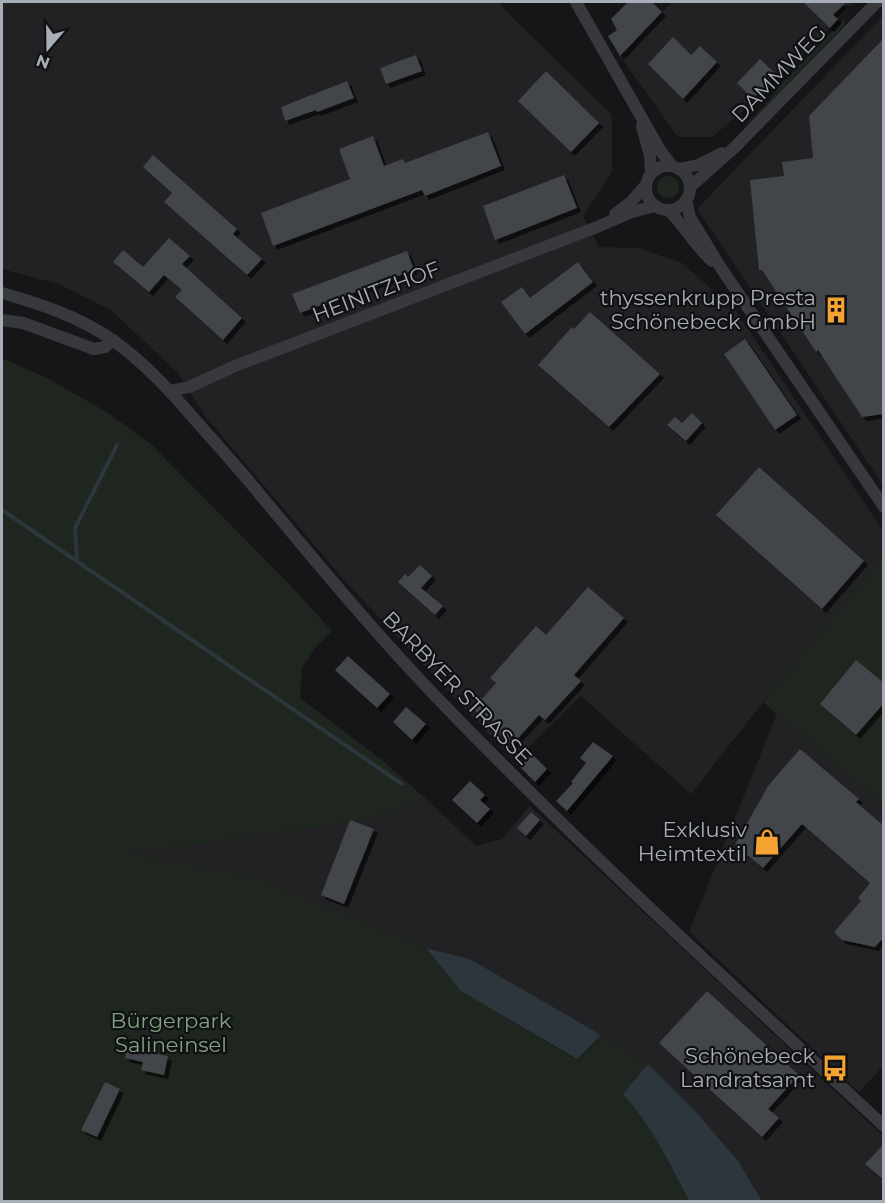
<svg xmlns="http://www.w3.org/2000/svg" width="885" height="1203" font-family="Montserrat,sans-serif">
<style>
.built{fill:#222225}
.green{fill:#1e261f}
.water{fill:#2c363c}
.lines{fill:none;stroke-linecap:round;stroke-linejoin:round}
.stream{stroke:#2c363c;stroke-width:4}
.building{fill:#424448;filter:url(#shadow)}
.minor{stroke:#37393d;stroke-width:12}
.labels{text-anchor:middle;stroke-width:4.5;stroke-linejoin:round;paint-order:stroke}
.street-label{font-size:21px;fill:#a8aeb8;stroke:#111113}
.poi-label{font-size:21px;fill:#a8aeb8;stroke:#111113;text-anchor:end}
.park-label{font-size:21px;fill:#7fa47f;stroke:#111113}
</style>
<defs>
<filter id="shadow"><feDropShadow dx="4" dy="4" stdDeviation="0" flood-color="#0009"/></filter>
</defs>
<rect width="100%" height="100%" fill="#161618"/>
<g class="built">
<path d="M2,2h497l7,9 106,104v57l-29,44 16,31 39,1 44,15 54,48 147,220v25l-120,146 -72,92 -110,-98 -67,65 -170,-181 -139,-164 -27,-43 -67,-63 -52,-26 -57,-15z"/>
<path d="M672,2h183l-83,85 -60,50h-34l-58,-81z"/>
<path d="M883,16v469l-186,-276z"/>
<path d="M777,714l106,91v261l-24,26 -170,-160z"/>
<path d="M424,797l52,49 26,-7 28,-33 353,330v65h-121l-24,-40 -40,-47 -50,-50 -178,-105 -44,-11 -299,-94 217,-31 53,-11z"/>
</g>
<g class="green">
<path d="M845,18v7l-96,99 -1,-1 20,-21 12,-17z"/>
<circle cx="668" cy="187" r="11"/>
<path d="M2,358l49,22 57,33 44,32 137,139 43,47 -16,16 -14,21 -2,30 83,63 41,36 -27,15 -53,11 -215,31 122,22 175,72 36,43 114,68 25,-24 47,29 -24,30c28,32 46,70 65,107l-687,1z"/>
<path d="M883,556v249l-120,-103z"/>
</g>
<g class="water">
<path d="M426,948l44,11 131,76 -24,24 -116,-68z"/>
<path d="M648,1064l50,50 40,47 24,40h-73c-19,-37 -37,-75 -66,-107z"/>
</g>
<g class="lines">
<g class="stream">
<path d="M2,510l400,274"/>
<path d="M77,561l-2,-33 42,-83"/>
</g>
</g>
<g class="building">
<path d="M628,2h24l10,10 -42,44 -12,-20 9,-6 -6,-11z"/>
<path d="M803,2h43l-13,13 5,4 -8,9z"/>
<path d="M673,37l18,18 9,-9 17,16 -34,37 -35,-35z"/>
<path d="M884,38v376l-22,3 -44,-67 -2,2 -54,-82h-3l-9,-90 34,-4 -2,-14 31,-4 -4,-42z"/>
<path d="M416,55l6,16 -36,13 -6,-16z"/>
<path d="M760,59l17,16 -24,24 -16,-16z"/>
<path d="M546,71l53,52 -28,29 -53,-51z"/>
<path d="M347,81l7,17 -37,14 -1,-2 -31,11 -4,-14z"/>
<path d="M488,132l13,34 -76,30 -3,-6 -149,56 -12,-33 89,-34 -11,-30 34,-13 11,30 19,-7 2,4z"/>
<path d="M153,155l84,74 -4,5 29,25 -15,16 -83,-73 8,-9 -29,-26z"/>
<path d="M564,175l13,33 -82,32 -12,-34z"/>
<path d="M169,238l21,18 -8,8 60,54 -19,22 -48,-43 7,-7 -18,-15 -15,17 -36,-30 10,-12 20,17z"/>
<path d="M407,251l7,19 -114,43 -8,-19z"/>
<path d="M578,262l15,20 -68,52 -24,-32 21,-15 8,11z"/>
<path d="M590,312l70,62 -51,53 -71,-62 34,-38 2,2z"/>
<path d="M745,339l52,76 -22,15 -51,-76z"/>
<path d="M692,413l10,10 -16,18 -19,-16 8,-8 7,6z"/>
<path d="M759,467l105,94 -42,48 -106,-94z"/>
<path d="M420,565l12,11 -11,12 22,18 -8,9 -37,-33 7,-8 3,3z"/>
<path d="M588,587l36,31 -50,57 7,6 -36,39 -6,-5 -28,31 -40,-39 9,-10 2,2 14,-16 -6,-5 46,-52 10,9z"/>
<path d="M348,656l42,38 -13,14 -42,-38z"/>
<path d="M856,660l28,23v20l-28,32 -36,-31z"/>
<path d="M406,707l20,17 -14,16 -19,-18z"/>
<path d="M593,742l20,14 -46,55 -11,-10 17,-18 -2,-1 15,-19 -6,-5z"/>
<path d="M800,749l59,50 -3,3 28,24v111l-9,10 -33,-7 -8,-8 27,-31 -3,-3 12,-15 -68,-59 -39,44 -28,-23 33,-59z"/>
<path d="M532,754l15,15 -12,13 -15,-15z"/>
<path d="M470,781l15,14 -5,5 10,9 -13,14 -25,-23z"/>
<path d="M531,812l9,8 -14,16 -9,-8z"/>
<path d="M350,820l24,9 -30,75 -23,-9z"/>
<path d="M707,991l92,84 -31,34 11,9 -17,19 -103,-94z"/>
<path d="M127,1048l41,8 -4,19 -23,-5 2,-8 -18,-4z"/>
<path d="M105,1082l15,7 -23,48 -16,-7z"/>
<path d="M884,1144v36l-19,-16z"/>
</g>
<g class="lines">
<g class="minor">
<path d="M576,2l84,148 12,16"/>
<path d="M642,126l8,30 1,17"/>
<circle cx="668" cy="188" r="22"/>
<path d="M679,169l19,-4 24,-12"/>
<path d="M690,187l44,-39 143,-146"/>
<path d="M686,200l4,17 31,51 163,239"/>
<path d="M668,210c17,16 27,36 44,51"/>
<path d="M615,214l16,-12 14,-16"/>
<path d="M2,293c39,11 78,24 112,48 32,23 58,52 83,81 22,25 44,49 65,75 59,71 118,142 182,208 141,146 291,283 440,421"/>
<path d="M2,320l21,3 71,26 11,-2 8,-7"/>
<path d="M170,391l19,-4 46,-21 362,-139 35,-15 23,-6"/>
</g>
</g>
<defs>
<g id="building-bare" transform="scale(2.07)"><path d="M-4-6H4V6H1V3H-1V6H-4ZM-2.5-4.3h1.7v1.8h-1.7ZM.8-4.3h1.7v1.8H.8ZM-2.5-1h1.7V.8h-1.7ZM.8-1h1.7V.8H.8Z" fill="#f5a331" stroke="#111113" stroke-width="2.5" paint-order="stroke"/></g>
<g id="shop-bare" transform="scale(2.07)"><path d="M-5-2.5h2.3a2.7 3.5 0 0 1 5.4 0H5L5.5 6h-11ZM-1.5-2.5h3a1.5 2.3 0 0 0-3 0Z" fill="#f5a331" stroke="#111113" stroke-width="2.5" paint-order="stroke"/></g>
<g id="bus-bare" transform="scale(2.07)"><path d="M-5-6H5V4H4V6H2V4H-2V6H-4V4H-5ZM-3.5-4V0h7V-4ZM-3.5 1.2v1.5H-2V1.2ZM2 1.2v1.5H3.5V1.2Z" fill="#f5a331" stroke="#111113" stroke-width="2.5" paint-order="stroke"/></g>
</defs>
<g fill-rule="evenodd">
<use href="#building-bare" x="836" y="310"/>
<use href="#shop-bare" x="767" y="842"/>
<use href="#bus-bare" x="835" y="1068"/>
</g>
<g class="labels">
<g class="street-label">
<text transform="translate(779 74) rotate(-46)" y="7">DAMMWEG</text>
<text transform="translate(376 292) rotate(-21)" y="7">HEINITZHOF</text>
<text transform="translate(457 688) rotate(46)" y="7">BARBYER STRASSE</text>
</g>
<g class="poi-label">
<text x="816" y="305">thyssenkrupp Presta<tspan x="816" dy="24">Schönebeck GmbH</tspan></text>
<text x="747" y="837">Exklusiv<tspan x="747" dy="24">Heimtextil</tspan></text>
<text x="815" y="1063">Schönebeck<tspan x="815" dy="24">Landratsamt</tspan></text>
</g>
<g class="park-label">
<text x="171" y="1028">Bürgerpark<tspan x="171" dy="24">Salineinsel</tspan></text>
</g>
</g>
<rect width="885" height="1203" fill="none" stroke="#a8aeb8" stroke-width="6"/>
<g transform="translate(48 48) rotate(200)" stroke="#111113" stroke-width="4.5" paint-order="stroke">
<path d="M0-4.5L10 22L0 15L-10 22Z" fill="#a8aeb8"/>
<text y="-9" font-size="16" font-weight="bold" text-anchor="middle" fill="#a8aeb8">N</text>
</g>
</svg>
